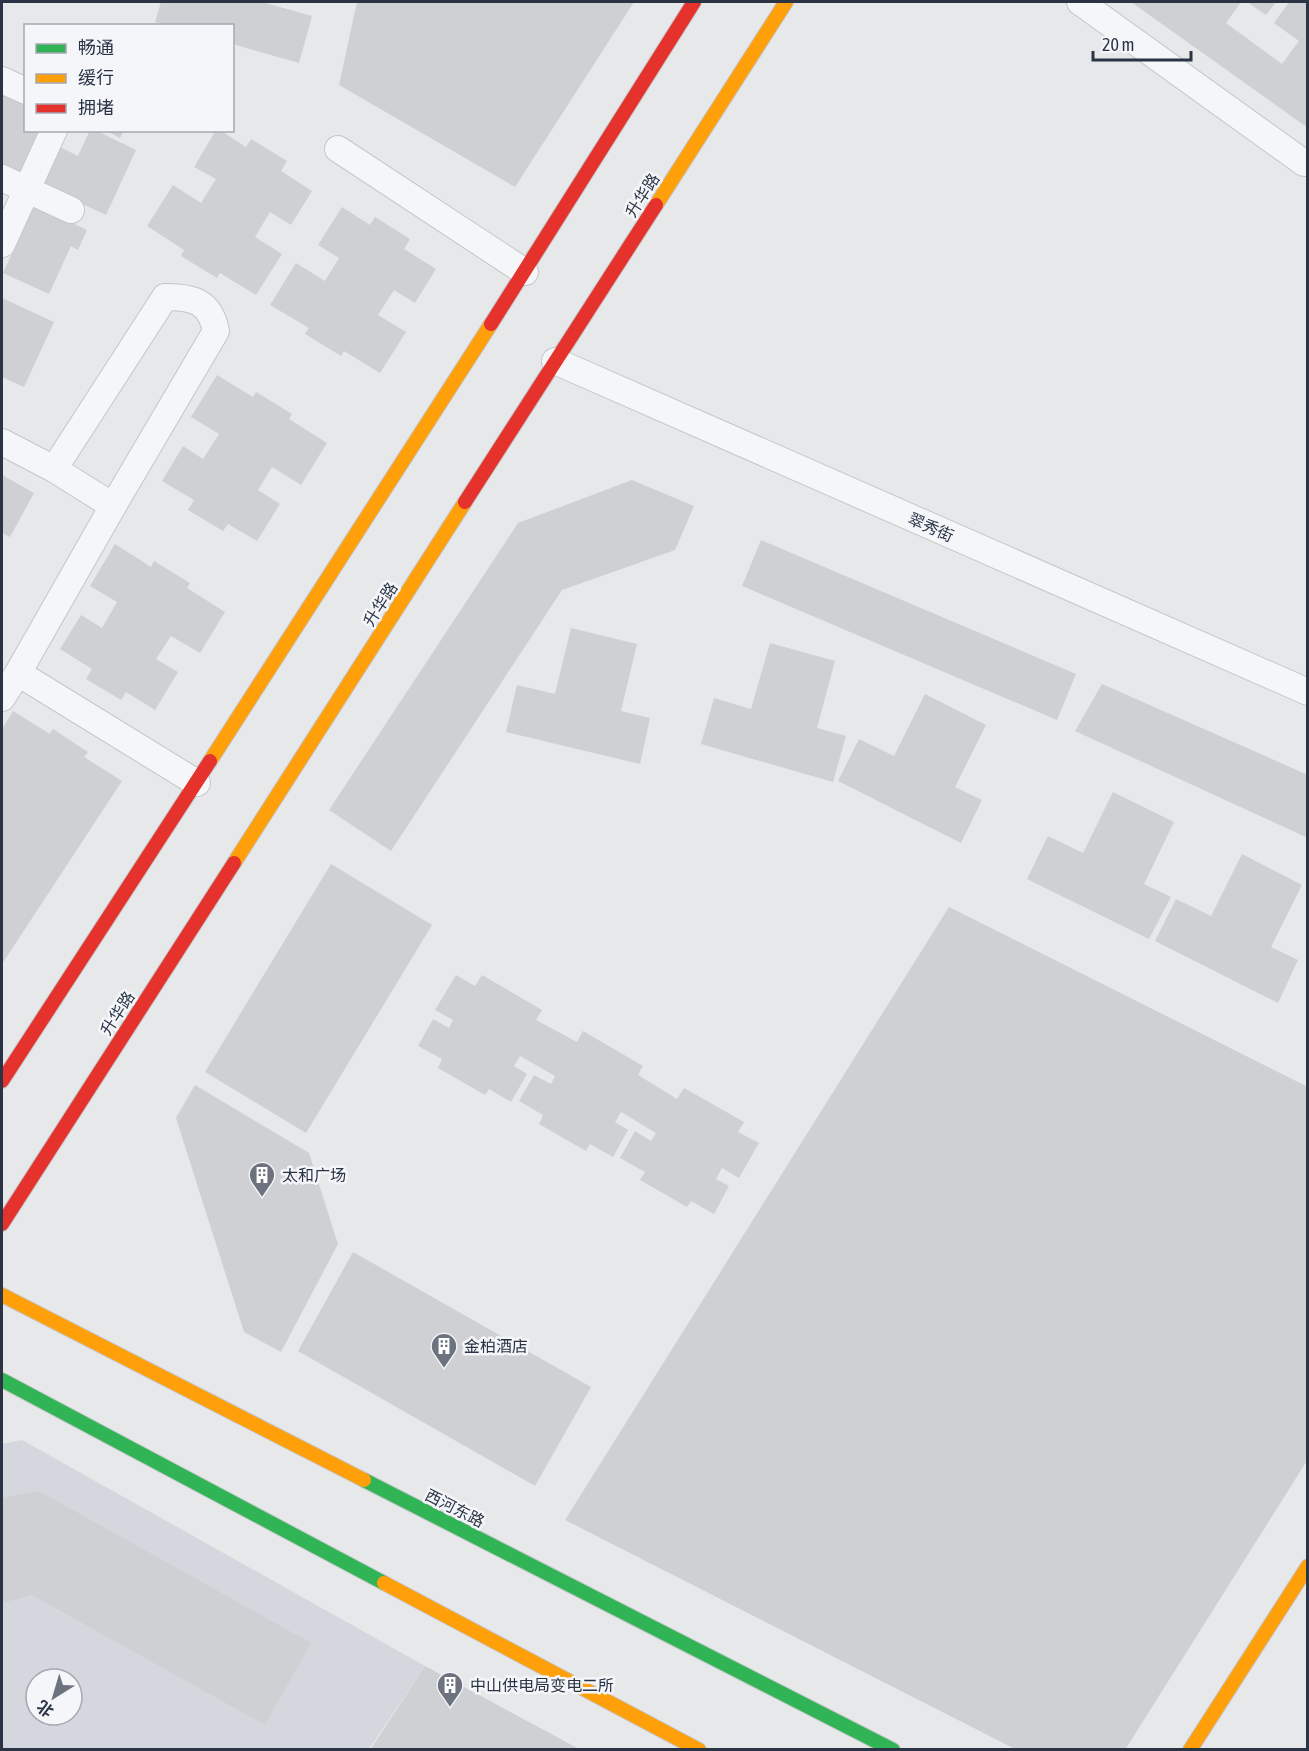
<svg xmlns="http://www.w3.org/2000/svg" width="1309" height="1751" font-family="'Asap Condensed','Noto Sans SC',sans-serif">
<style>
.built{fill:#d4d7dd;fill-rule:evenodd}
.building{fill:#ced0d3}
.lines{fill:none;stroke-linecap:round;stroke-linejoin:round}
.street-casing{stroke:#c4c6c8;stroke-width:28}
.fast-casing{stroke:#c4c6c8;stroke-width:16}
.slow-casing{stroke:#c4c6c8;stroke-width:16}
.jam-casing{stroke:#c4c6c8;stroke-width:16}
.street{stroke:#f5f6f7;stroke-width:26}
.fast{stroke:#30b455;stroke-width:14}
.slow{stroke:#ff9f0a;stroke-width:14}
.jam{stroke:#e5322d;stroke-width:14}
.labels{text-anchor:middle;stroke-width:5;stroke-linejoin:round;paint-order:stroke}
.street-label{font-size:16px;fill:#2b3445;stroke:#f4f6f9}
.poi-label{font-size:16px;fill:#2b3445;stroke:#f4f6f9;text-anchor:start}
</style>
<rect width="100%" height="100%" fill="#e6e8ea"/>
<path class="built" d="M22,1440l403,226 -56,83 -367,1v-306zM36,1679h36v36h-36z"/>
<g class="building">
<path d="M161,2h101l50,14 -13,47 -67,-19v-18h-65l-12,-4z"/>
<path d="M357,2h277l-119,185 -176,-102z"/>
<path d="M1131,2h110l-15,21 56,41 17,-23 -25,-18 15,-21h19v126z"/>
<path d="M1247,2h29l-10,13z"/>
<path d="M2,91l24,11v28h19l-23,50 -20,-10z"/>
<path d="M90,130h5l41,20 -30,65 -64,-30 18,-38 18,9z"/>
<path d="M105,130h19l-4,8z"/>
<path d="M216,130h4l26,17 5,-8 36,22 -6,10 31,20 -21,34 -21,-13 -15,25 27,17 -26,41 -36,-22 -3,5 -36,-22 3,-6 -37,-24 26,-41 28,18 15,-24 -22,-12z"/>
<path d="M34,205l53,25 -9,20 -7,-4 -22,48 -46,-21z"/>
<path d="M342,207l28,18 5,-8 35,22 -6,10 32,20 -21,34 -21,-13 -16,25 28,17 -26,41 -36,-22 -3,5 -36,-22 4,-6 -39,-23 26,-42 29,18 14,-23 -21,-13z"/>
<path d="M2,298l52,24 -30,65 -22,-10z"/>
<path d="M217,375l36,22 3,-5 36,22 -3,5 38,24 -26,42 -29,-18 -14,23 22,14 -23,37 -29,-17 -5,7 -35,-21 6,-10 -32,-19 21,-35 20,13 16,-25 -28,-17z"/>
<path d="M2,475l32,18 -24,44 -8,-4z"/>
<path d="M632,480l62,26 -19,44 -113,40 -171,261 -62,-41 189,-287z"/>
<path d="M761,540l315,134 -19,46 -315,-134z"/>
<path d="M115,544l36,23 3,-6 36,22 -3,5 38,24 -25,41 -29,-17 -15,23 22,13 -23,38 -29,-18 -5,8 -35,-21 6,-10 -32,-20 21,-34 21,13 15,-26 -27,-16z"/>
<path d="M571,628l66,16 -16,67 29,7 -10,46 -134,-32 11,-47 38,9z"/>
<path d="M770,643l65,18 -18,67 29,8 -13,46 -132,-38 13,-46 37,11z"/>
<path d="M1102,684l206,91v63l-233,-107z"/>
<path d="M925,694l61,31 -31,62 27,13 -21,43 -123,-62 21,-42 35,17z"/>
<path d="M13,711l37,23 3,-5 35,23 -4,5 38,24 -120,183v-235z"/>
<path d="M1113,792l61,30 -30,62 27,13 -22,42 -122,-60 21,-43 35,17z"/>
<path d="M1242,854l60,31 -31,62 27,13 -20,43 -123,-62 21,-42 35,17z"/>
<path d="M331,864l101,61 -126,208 -101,-61z"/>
<path d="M949,907l359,180v372l-183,291h-108l-452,-230z"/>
<path d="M456,975l19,11 7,-11 60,35 -6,10 41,22 6,-11 60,35 -5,9 39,24 7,-11 60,34 -6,10 21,11 -20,35 -17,-10 -6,11 13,7 -15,28 -23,-13 -4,6 -47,-27 5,-8 -25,-14 15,-27 16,10 5,-8 -35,-21 -6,10 13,8 -15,27 -23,-13 -4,7 -47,-27 4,-9 -24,-14 15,-26 17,9 4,-8 -35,-20 -6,10 13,8 -16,28 -22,-13 -4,6 -47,-27 4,-9 -24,-13 15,-27 16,9 4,-8 -18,-10z"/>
<path d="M195,1085l114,68 29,91 -57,108 -37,-20 -68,-214z"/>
<path d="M353,1252l238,135 -56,99 -237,-135z"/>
<path d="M39,1491l272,152 -46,82 -233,-130 -30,8v-105z"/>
<path d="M425,1666l156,84h-211z"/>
</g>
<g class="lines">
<g class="street-casing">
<g id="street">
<path d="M1080,2l224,161h4"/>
<path d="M2,80l24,11"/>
<path d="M338,149l187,123"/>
<path d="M2,178l69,32"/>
<path d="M2,244l52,-114"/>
<path d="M555,361l753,331"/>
<path d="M2,442l52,27 59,37 -95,167 -16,25"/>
<path d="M54,469l111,-172c28,0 45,4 51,34l-103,175"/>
<path d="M18,673l179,110"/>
</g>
</g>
<g class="fast-casing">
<g id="fast">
<path d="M2,1380l382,203"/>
<path d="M364,1480l529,270"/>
</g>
</g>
<g class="slow-casing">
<g id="slow">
<path d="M656,205l130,-203"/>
<path d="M210,761l281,-437"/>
<path d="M234,863l231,-361"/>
<path d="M2,1295l362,185"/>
<path d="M384,1583l315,167"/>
<path d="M1190,1750l118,-184"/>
</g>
</g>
<g class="jam-casing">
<g id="jam">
<path d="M491,324l203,-322"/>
<path d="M465,502l191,-297"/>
<path d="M2,1081l208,-320"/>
<path d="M2,1224l232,-361"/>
</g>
</g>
<use href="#street" class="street"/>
<use href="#fast" class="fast"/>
<use href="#slow" class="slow"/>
<use href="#jam" class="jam"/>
</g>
<defs>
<g id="building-pin" transform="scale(1.35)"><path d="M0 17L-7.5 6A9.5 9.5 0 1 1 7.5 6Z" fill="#6c737f" stroke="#f4f6f9"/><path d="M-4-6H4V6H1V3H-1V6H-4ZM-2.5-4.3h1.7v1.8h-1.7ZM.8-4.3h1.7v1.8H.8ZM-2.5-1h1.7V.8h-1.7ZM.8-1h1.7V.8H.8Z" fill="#fff"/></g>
</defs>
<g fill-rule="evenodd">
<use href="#building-pin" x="262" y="1175"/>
<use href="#building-pin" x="444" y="1346"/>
<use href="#building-pin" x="450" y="1685"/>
</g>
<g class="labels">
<g class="street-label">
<text transform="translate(642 195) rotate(-57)" y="6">升华路</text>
<text transform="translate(931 527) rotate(24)" y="6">翠秀街</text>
<text transform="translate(380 604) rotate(-57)" y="6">升华路</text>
<text transform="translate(117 1013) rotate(-57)" y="6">升华路</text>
<text transform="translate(455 1508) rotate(27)" y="6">西河东路</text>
</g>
<g class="poi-label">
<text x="282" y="1181">太和广场</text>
<text x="464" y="1352">金柏酒店</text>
<text x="470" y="1691">中山供电局变电二所</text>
</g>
</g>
<rect width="1309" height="1751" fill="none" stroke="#2b3445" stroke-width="6"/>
<rect x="24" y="24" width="210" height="108" fill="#f4f6f9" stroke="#a4a8b1" stroke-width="1.5"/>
<rect x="36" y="44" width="30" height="9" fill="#30b455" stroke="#a4a8b1" stroke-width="1.5"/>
<text x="78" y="54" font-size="18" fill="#2b3445">畅通</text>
<rect x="36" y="74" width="30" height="9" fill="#ff9f0a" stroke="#a4a8b1" stroke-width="1.5"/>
<text x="78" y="84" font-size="18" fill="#2b3445">缓行</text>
<rect x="36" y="104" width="30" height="9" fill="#e5322d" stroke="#a4a8b1" stroke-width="1.5"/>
<text x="78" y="114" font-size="18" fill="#2b3445">拥堵</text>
<g transform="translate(54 1697) rotate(217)"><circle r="28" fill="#f4f6f9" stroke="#a4a8b1" stroke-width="1.5"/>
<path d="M0-4.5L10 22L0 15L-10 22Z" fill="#6c737f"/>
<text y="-9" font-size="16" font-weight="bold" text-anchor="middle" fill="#2b3445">北</text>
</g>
<path d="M1093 51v9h98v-9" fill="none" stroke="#2b3445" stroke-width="3"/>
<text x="1102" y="51" font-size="18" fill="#2b3445" stroke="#f4f6f9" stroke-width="4.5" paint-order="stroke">20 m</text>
</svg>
